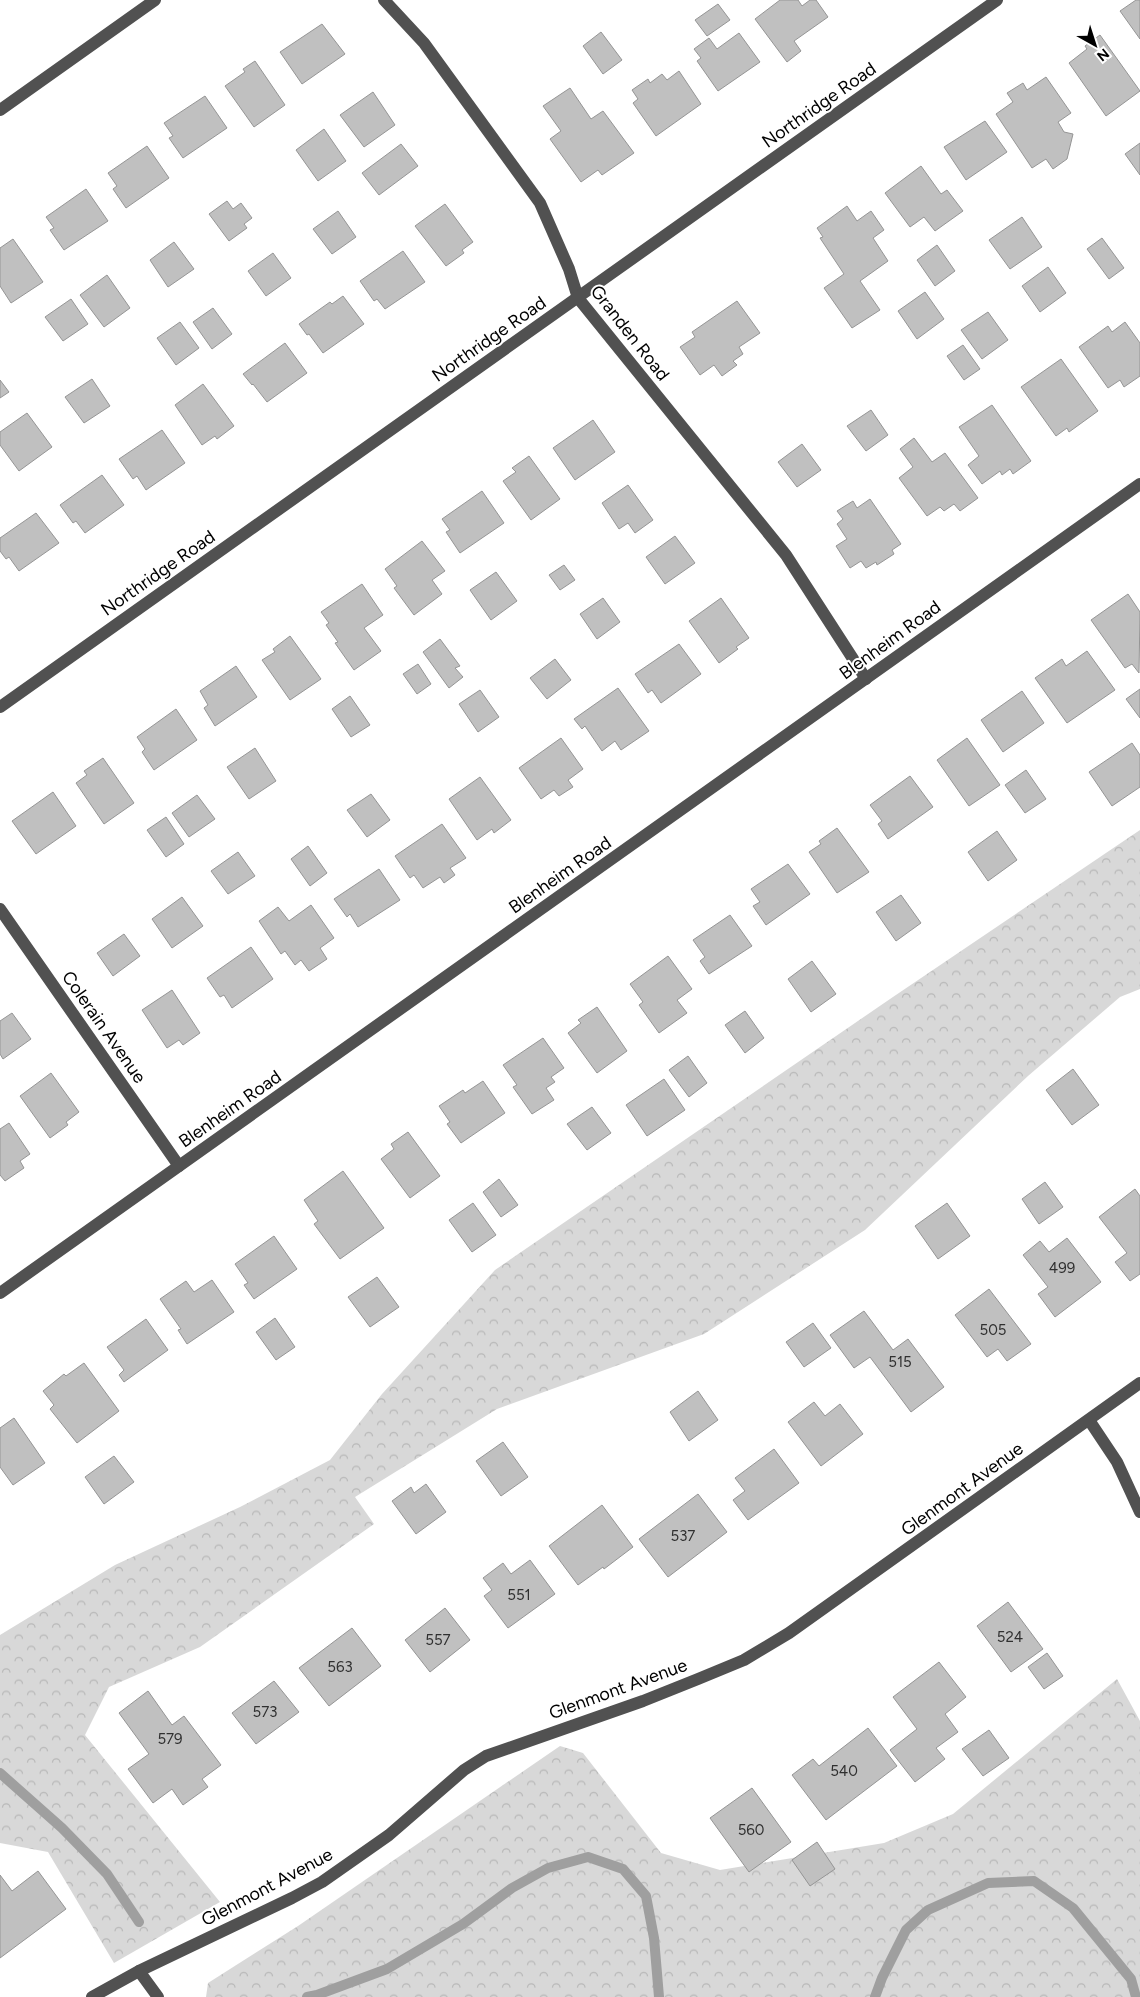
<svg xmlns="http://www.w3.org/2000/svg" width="1140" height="1997" font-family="Figtree,sans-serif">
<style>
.forest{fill:url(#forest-crowns)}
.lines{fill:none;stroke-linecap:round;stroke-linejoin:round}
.stream{stroke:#9f9f9f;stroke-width:10}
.building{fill:#c0c0c0;stroke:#959595}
.minor{stroke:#515151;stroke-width:12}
.labels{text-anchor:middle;stroke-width:4;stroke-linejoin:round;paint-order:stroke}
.number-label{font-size:15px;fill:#303030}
.street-label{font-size:18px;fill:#000;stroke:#fff}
</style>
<defs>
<pattern id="forest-crowns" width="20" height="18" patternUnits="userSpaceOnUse" patternTransform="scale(1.25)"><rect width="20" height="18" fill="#d8d8d8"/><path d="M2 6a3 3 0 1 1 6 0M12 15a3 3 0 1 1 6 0" fill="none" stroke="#b8b8b8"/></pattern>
</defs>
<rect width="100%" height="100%" fill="#fff"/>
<g class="forest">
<path d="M1140,830v159l-20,8 -92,79 -163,154 -161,104 -207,75 -142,88 19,27 -174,123 -91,40 -24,48 135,167 -106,61 -66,-111 -48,-9v-208l115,-70 125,-58 90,-47 52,-66 113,-124 395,-271z"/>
<path d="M1117,1679l23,42v276h-934l2,-14 90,-57 262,-180 23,7 78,100 59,17 164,-27 69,-29z"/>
</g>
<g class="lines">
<g class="stream">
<path d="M0,1773l62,55 45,46 32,48"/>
<path d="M307,1997l10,-2 70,-26 76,-45 49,-36 36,-20 40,-11 35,12 23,27 8,42 5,59"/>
<path d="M875,1997l7,-19 24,-48 22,-20 60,-27 46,-2 39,27 58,71 5,18"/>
</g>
</g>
<g class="building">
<path d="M780,0h18l4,6 8,-6h6l12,17 -34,24 7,10 -14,11 -32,-43z"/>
<path d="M1136,0h4v39l-20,-28z"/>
<path d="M718,4l12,16 -23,16 -12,-16z"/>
<path d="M322,24l23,30 -43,30 -22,-32z"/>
<path d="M601,32l21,28 -19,14 -20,-28z"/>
<path d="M739,33l21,29 -42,29 -21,-30 4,-3 -7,-9 15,-11 8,11z"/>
<path d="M1100,35l40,56 -34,25 -37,-53 18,-14 -2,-3z"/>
<path d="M255,61l30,44 -31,22 -29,-41 20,-14 -2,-3z"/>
<path d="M679,71l22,33 -45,32 -23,-33 5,-4 -6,-9 16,-11 2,4 12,-9 5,6z"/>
<path d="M1046,77l25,36 -13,9 6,10 9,2 -6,25 -14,10 -7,-10 -14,9 -36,-54 17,-12 -6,-9 16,-10 4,7z"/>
<path d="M570,88l21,31 12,-8 31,42 -32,22 -4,-5 -17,12 -31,-43 11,-8 -18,-25z"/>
<path d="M373,92l22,33 -31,22 -24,-32z"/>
<path d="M205,96l22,32 -44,30 -14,-20 4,-2 -9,-13z"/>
<path d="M985,121l22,31 -41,28 -22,-33z"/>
<path d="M324,129l22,32 -28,20 -22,-31z"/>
<path d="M1140,143v32l-15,-21z"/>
<path d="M401,144l17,22 -39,29 -17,-22z"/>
<path d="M147,146l22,32 -43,30 -13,-19 4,-3 -9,-13z"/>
<path d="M921,166l20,28 6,-4 16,21 -28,20 -11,-14 -14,10 -25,-34z"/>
<path d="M86,189l22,32 -44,29 -14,-20 4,-2 -8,-11z"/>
<path d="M227,201l6,8 8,-6 11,15 -8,6 3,4 -18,13 -20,-27z"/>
<path d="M445,204l28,38 -11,8 2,3 -18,13 -31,-40z"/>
<path d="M847,206l10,15 14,-10 13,19 -11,8 15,23 -28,20 20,29 -28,18 -28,-40 20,-14 -24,-36 3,-1 -6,-9z"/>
<path d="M338,211l18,26 -24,17 -19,-25z"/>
<path d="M1022,217l20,30 -32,22 -21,-29z"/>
<path d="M1102,238l22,30 -15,11 -22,-30z"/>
<path d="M13,239l30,43 -32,21 -11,-17v-38z"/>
<path d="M174,242l20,27 -26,18 -18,-27z"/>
<path d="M937,245l18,26 -20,15 -18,-26z"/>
<path d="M403,251l22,31 -40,27 -8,-10 -3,2 -14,-20z"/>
<path d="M273,253l18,25 -25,18 -18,-25z"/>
<path d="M1048,267l18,26 -26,19 -18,-26z"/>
<path d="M107,275l23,33 -26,19 -24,-32z"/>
<path d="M925,292l19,27 -27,20 -19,-28z"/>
<path d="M343,296l21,28 -41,29 -14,-19 -2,1 -8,-11 31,-22 2,2z"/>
<path d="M71,299l17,25 -25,17 -18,-24z"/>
<path d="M737,301l23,32 -21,14 4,7 -10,7 4,4 -15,11 -8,-11 -14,10 -20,-28 15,-10 -3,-5z"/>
<path d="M213,308l19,26 -20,15 -19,-27z"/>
<path d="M988,312l20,28 -26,19 -21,-29z"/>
<path d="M180,322l19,26 -23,17 -19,-27z"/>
<path d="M1125,322l15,21v33l-16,11 -4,-7 -12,8 -29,-41 29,-21 4,6z"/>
<path d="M285,343l22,30 -40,29 -14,-18 -1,1 -9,-11z"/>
<path d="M963,345l17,24 -16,11 -17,-24z"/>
<path d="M1061,359l37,52 -29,21 -2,-4 -11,8 -35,-49z"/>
<path d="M92,379l18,27 -26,17 -19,-26z"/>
<path d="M0,380l9,12 -9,6z"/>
<path d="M203,384l31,42 -17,13 -2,-3 -13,9 -27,-40z"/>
<path d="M992,405l39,56 -18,13 -3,-5 -8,6 -2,-4 -18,13 -14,-19 11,-9 -20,-29z"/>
<path d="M871,410l17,25 -22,16 -19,-25z"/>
<path d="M27,413l25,34 -33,24 -19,-26v-13z"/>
<path d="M593,420l22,32 -40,28 -22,-32z"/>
<path d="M162,430l23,33 -39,27 -9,-14 -4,3 -14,-20z"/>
<path d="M914,438l18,24 13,-9 33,45 -18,13 -6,-7 -10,7 -4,-4 -13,9 -28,-38 14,-11 -13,-18z"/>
<path d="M802,444l19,26 -24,17 -19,-25z"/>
<path d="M529,456l31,43 -29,21 -28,-39 13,-9 -4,-4z"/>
<path d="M102,475l22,30 -39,28 -9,-12 -3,2 -13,-18z"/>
<path d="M628,485l25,35 -18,13 -7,-10 -9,6 -17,-26z"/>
<path d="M482,491l22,32 -44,30 -14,-21 4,-2 -8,-11z"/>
<path d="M870,499l31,45 -9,6 2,4 -17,11 -1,-3 -10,6 -5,-7 -11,7 -14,-22 11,-7 -10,-15 6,-5 -6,-8 16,-10 4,7z"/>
<path d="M36,513l23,30 -40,28 -10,-14 -3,2 -6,-8v-13z"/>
<path d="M675,536l20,27 -30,21 -19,-27z"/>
<path d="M422,541l23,30 -13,9 10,14 -28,21 -20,-27 3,-2 -12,-17z"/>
<path d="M564,565l11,15 -15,10 -11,-15z"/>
<path d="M496,572l21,29 -26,19 -21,-30z"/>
<path d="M362,584l21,31 -19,13 17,23 -27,19 -19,-27 3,-1 -12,-17 3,-2 -8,-11z"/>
<path d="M1128,594l12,18 -1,61 -7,-9 -7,4 -34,-48z"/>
<path d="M603,598l17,24 -23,17 -17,-25z"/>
<path d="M721,598l28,40 -13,9 2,2 -19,14 -30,-42z"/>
<path d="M290,636l31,43 -31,21 -28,-40 13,-8 -2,-3z"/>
<path d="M440,639l20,27 -5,2 8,9 -14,11 -26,-36z"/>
<path d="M679,644l22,30 -40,29 -9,-13 -4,3 -13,-19z"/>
<path d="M1087,651l28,39 -48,33 -32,-45 27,-19 4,7z"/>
<path d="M555,659l16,21 -24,19 -17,-21z"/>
<path d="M418,664l13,20 -14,10 -14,-20z"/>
<path d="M236,666l21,31 -42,29 -11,-18 4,-3 -8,-14z"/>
<path d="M618,688l31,43 -28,19 -6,-9 -13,10 -17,-25 -3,3 -8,-10z"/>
<path d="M1140,689v29l-14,-19z"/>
<path d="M480,690l19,27 -21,15 -19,-28z"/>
<path d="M1022,691l22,32 -41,29 -22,-32z"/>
<path d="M350,696l20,29 -19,12 -19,-28z"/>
<path d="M176,709l21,31 -43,30 -12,-18 3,-3 -8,-12z"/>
<path d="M561,738l22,31 -15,11 5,7 -14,9 -5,-6 -13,9 -22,-31z"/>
<path d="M967,738l33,47 -31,21 -32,-46z"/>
<path d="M1132,743l8,12v32l-28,19 -23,-34z"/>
<path d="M255,748l21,33 -27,18 -22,-32z"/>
<path d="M103,758l31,45 -30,21 -28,-41 11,-8 -3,-4z"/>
<path d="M1026,770l20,29 -21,14 -20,-28z"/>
<path d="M910,776l23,31 -45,32 -10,-15 4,-3 -12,-16z"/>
<path d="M480,777l31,43 -17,13 -2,-4 -15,11 -28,-41z"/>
<path d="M53,792l23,34 -40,28 -24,-33z"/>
<path d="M371,794l19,26 -23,17 -20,-27z"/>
<path d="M197,795l18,24 -26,18 -17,-24z"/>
<path d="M166,817l18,27 -18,13 -19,-27z"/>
<path d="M442,824l24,34 -16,10 5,7 -11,8 -4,-6 -17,11 -9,-13 -4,3 -15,-22z"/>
<path d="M837,828l32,44 -32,21 -28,-41 12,-8 -2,-3z"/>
<path d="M997,831l20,29 -29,21 -20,-29z"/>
<path d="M308,846l19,27 -17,13 -19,-27z"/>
<path d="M238,852l17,24 -27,18 -17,-23z"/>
<path d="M788,864l22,30 -44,31 -13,-19 7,-4 -9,-13z"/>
<path d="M379,869l21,31 -42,27 -8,-13 -3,3 -13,-18z"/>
<path d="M901,895l20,28 -25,18 -20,-29z"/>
<path d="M182,897l21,29 -31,22 -20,-29z"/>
<path d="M311,905l23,33 -14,10 7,11 -18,12 -8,-11 -6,5 -10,-14 -4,3 -22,-33 19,-14 11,14z"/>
<path d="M730,915l22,31 -43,28 -9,-13 5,-4 -12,-17z"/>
<path d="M124,934l16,22 -27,20 -16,-23z"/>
<path d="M251,947l22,32 -41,29 -8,-13 -4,2 -13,-19z"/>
<path d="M668,956l24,33 -15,11 10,13 -28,20 -20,-28 4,-3 -13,-18z"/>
<path d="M812,961l24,33 -25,18 -23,-33z"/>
<path d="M172,990l28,43 -17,12 -4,-5 -12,8 -25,-38z"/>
<path d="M597,1007l30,44 -30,22 -29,-40 13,-10 -3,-3z"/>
<path d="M745,1011l19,27 -19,15 -20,-28z"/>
<path d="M12,1013l19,26 -28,20 -3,-5v-33z"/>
<path d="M543,1038l21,30 -13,9 4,5 -9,6 8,12 -22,14 -19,-27 4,-2 -14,-20z"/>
<path d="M688,1056l19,27 -18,14 -20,-27z"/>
<path d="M1073,1069l26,36 -27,20 -26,-35z"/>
<path d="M51,1073l28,39 -13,10 2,3 -18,13 -30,-42z"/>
<path d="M664,1079l21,31 -38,26 -21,-31z"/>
<path d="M483,1081l22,32 -44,30 -14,-19 3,-2 -11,-16 24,-16 2,3z"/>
<path d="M592,1107l19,26 -24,17 -20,-26z"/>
<path d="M9,1123l21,31 -10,7 4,7 -19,13 -5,-6v-46z"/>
<path d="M408,1132l32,44 -30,22 -29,-39 13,-10 -3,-5z"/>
<path d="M343,1171l41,57 -44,31 -26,-35 4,-3 -14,-21z"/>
<path d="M499,1179l19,26 -17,12 -18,-25z"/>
<path d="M1045,1182l18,25 -24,17 -17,-25z"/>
<path d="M1135,1189l5,7v78l-10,7 -15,-19 12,-9 -28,-36z"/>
<path d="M473,1203l23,32 -24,17 -23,-32z"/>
<path d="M947,1203l23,33 -32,23 -23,-33z"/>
<path d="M274,1236l23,33 -43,30 -10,-14 4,-2 -13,-19z"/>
<path d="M1067,1238l34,44 -46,35 -17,-23 10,-7 -25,-32 17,-14 9,11z"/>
<path d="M377,1277l22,30 -29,20 -22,-30z"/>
<path d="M212,1280l22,32 -47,32 -9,-14 3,-1 -21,-30 26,-18 8,11z"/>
<path d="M989,1289l42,55 -24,17 -9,-12 -11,8 -32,-42z"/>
<path d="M864,1311l29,39 15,-11 36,48 -33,25 -41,-55 -16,11 -24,-33z"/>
<path d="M275,1318l20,29 -19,13 -20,-28z"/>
<path d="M146,1319l22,31 -44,32 -5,-7 5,-5 -17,-23z"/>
<path d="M813,1323l18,25 -27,19 -18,-25z"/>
<path d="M84,1363l35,48 -42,32 -27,-34 4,-4 -11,-14 21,-17 2,2z"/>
<path d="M698,1391l20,29 -29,21 -19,-29z"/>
<path d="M814,1402l11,14 15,-12 23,30 -42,32 -33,-44z"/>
<path d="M14,1418l31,45 -32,22 -13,-18v-39z"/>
<path d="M503,1442l25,35 -27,19 -25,-35z"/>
<path d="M774,1449l25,34 -51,37 -15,-20 12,-9 -10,-13z"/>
<path d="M114,1456l20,26 -30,22 -19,-27z"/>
<path d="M426,1484l20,28 -30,22 -24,-33 19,-14 3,6z"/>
<path d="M698,1494l29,38 -59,45 -29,-38z"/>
<path d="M602,1505l31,42 -29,22 -1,-2 -25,18 -29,-39z"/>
<path d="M530,1560l25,34 -47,34 -24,-32 8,-6 -9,-12 20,-15 8,11z"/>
<path d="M1008,1602l35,47 -32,23 -34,-46z"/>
<path d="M445,1608l25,32 -40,32 -25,-32z"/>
<path d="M352,1628l29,38 -52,40 -30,-38z"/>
<path d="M1047,1653l16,23 -19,13 -16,-22z"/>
<path d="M939,1662l27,35 -21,17 13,18 -22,16 9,11 -30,23 -25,-32 27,-21 -24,-32z"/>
<path d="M274,1681l25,31 -43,32 -24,-31z"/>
<path d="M148,1691l24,34 12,-9 37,49 -19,14 6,8 -25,18 -11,-16 -19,14 -25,-34 21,-15 -30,-41z"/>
<path d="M868,1728l29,38 -71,54 -34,-45 21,-16 6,7z"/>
<path d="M989,1730l20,28 -26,18 -21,-27z"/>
<path d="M752,1788l39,54 -42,30 -39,-54z"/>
<path d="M817,1842l18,27 -25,17 -18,-26z"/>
<path d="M38,1871l28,38 -66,49v-83l12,16z"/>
</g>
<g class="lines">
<g class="minor">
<path d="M384,0l40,43 116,160 29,66 9,29 208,257 80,124"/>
<path d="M0,110l155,-110"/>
<path d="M0,707l997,-707"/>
<path d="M0,909l179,257"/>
<path d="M0,1293l1140,-809"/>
<path d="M1089,1420l28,42 23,50"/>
<path d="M139,1971l19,26"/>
<path d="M92,1997l47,-26 153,-73 30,-16 67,-47 75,-65 22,-14 157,-55 55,-22 46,-19 45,-27 351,-250"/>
</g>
</g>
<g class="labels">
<g class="number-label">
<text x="1062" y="1273">499</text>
<text x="993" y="1335">505</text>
<text x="900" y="1367">515</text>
<text x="683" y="1541">537</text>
<text x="519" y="1600">551</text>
<text x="1010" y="1642">524</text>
<text x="438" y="1645">557</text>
<text x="340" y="1672">563</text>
<text x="265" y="1717">573</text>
<text x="170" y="1744">579</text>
<text x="844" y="1776">540</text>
<text x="751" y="1835">560</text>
</g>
<g class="street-label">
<text transform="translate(819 105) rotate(-35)" y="6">Northridge Road</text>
<text transform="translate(630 333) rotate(52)" y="6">Granden Road</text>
<text transform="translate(489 339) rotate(-35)" y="6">Northridge Road</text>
<text transform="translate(158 573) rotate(-35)" y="6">Northridge Road</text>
<text transform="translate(890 640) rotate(-36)" y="6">Blenheim Road</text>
<text transform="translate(560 875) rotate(-35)" y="6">Blenheim Road</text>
<text transform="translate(104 1027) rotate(55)" y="6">Colerain Avenue</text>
<text transform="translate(230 1109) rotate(-35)" y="6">Blenheim Road</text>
<text transform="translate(962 1489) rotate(-36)" y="6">Glenmont Avenue</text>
<text transform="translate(618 1689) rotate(-20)" y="6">Glenmont Avenue</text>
<text transform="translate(267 1887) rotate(-28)" y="6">Glenmont Avenue</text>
</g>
</g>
<g transform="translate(1095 45) rotate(141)" stroke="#ffffff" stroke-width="4" paint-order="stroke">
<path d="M0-4L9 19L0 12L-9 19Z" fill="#000000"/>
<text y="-8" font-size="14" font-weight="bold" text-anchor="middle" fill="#000000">N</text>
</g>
</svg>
